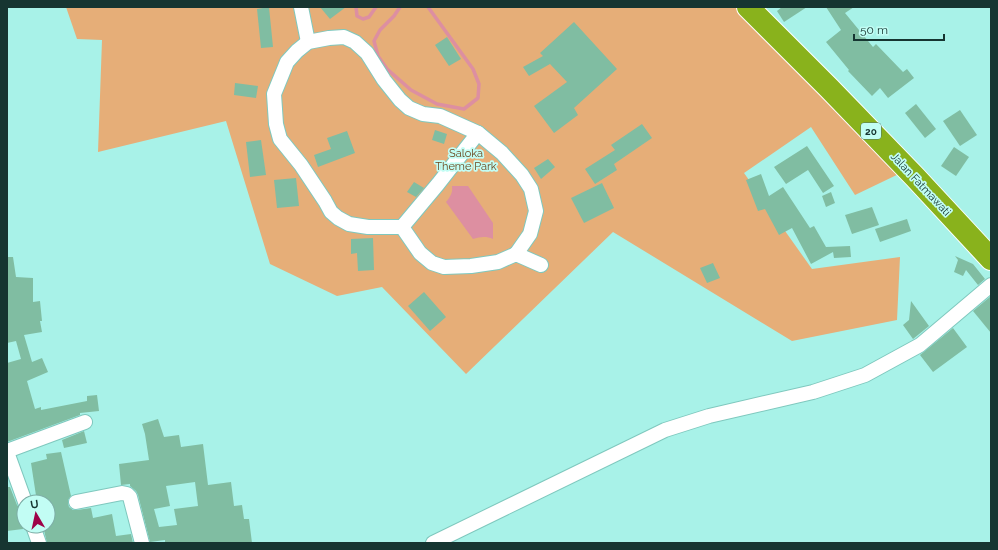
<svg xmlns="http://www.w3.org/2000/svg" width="998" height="550" font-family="Raleway,sans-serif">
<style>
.green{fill:#e6ae78}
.water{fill:#dd8fa1}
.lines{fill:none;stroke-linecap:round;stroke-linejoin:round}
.stream{stroke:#dd8fa1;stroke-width:3.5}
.building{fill:#80bda2;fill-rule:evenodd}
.street-casing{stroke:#7fc8be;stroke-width:16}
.highway-casing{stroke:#fff;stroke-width:24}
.street{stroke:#fff;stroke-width:14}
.highway{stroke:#89b21c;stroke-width:22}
.labels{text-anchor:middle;stroke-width:3.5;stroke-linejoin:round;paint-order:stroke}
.shield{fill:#c2fdf4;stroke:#4a716c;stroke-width:1}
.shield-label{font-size:10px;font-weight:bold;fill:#163531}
.park-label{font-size:11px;fill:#6c461d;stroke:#c2fdf4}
.street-label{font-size:11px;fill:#163531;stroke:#c2fdf4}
</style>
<rect width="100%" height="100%" fill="#a8f2e8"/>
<path class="green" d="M66,7h674l165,164 -50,24 -44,-68 -67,46 68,96 88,-12 -3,63 -105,21 -179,-109 -147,142 -84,-87 -45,9 -67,-32 -44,-143 -128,31 4,-112 -25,-1z"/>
<path class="water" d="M452,186h16l25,37v16c-7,-3 -13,-2 -20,0l-27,-37c4,-5 7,-9 6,-16z"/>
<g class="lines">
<g class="stream">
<path d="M356,7l1,9 6,3 6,-2 7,-10"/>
<path d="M400,7l-6,9 -14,14 -6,11 4,15 9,13 24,21 26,14 27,5 14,-11 1,-14 -6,-15 -45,-62"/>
</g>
</g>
<g class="building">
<path d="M269,7l4,40 -12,1 -4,-39z"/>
<path d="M320,7h26l-16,12z"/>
<path d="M782,7h25l-23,15 -7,-11z"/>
<path d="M826,7h28l-9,6 28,34 3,-3 27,28 4,-3 7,9 -26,20 -8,-10 -8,8 -24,-25 1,-1 -23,-28 15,-12z"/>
<path d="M574,22l43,47 -43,39 4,7 -24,18 -20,-27 33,-24 -17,-18 -21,12 -6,-9 20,-11 -3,-3z"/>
<path d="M447,37l14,22 -12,7 -14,-21z"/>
<path d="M235,83l23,3 -2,12 -22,-3z"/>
<path d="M916,104l20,25 -11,9 -20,-25z"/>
<path d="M960,110l17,25 -17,11 -17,-25z"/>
<path d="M642,124l10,14 -38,26 3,6 -22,14 -10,-15 30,-19 -4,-5z"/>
<path d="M435,130l12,4 -3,10 -12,-4z"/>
<path d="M347,131l8,22 -37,14 -4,-12 17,-6 -4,-11z"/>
<path d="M261,140l5,35 -16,2 -4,-35z"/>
<path d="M807,146l27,40 -11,7 -15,-23 -22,14 -12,-17z"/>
<path d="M954,147l15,10 -13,19 -15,-10z"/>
<path d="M548,159l7,8 -14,12 -7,-11z"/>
<path d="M761,174l8,22 14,-9 27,41 4,-2 12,21 24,-1 1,11 -17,1 -1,-6 -22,12 -19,-36 -13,7 -14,-26 -7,2 -12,-31z"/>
<path d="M296,178l3,28 -22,2 -3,-28z"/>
<path d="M414,182l10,6 -8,9 -9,-5z"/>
<path d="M602,183l12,25 -30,15 -13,-25z"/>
<path d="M831,192l4,11 -9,4 -4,-11z"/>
<path d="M872,207l7,18 -27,9 -7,-19z"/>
<path d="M907,219l4,12 -31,11 -5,-13z"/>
<path d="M373,238l1,32 -16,1 -1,-18 -6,1v-15z"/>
<path d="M955,256l18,8 12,15 -7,6 -12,-15 -3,6 -9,-4 4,-12z"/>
<path d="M7,257h6l3,20 17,1v24l7,-1 2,20h-2l2,11 -18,3 8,27 10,-4 6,14 -21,9 8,28 6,-2v3l46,-9v-5l10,-1 2,16 -19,2v2l-73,27v-79l14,-4 -5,-18 -9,2z"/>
<path d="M713,263l7,15 -13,5 -7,-15z"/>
<path d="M424,292l22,25 -16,14 -22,-25z"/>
<path d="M991,296v37l-18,-22z"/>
<path d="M911,301l18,25 -16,13 -10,-14 6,-5z"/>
<path d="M953,328l14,19 -34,25 -13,-17 5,-4z"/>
<path d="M158,419l6,18 15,-2 2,12 22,-3 5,41 23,-3 3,24 8,-1 2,14h5l3,24h-87v-3l-15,2 -12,-47 -2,-4 -6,-5v-2l-9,1 -2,-21 30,-4 -4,-26 -3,-10zM195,482l3,24 -24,3 3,16 -18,2 -5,-18 16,-3 -4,-20z"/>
<path d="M84,431l3,12 -23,5 -2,-8z"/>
<path d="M61,452l10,44 -3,4v3l1,4 4,3h4l14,-2 2,10 19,-4 4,22 15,-2 2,9h-86l-4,-17h5v-24h-11l-6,-39 16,-4 -1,-5z"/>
<path d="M7,487h3l7,18 4,4 2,20 -16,2z"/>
</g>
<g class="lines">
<g class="street-casing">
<g id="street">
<path d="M301,7l7,35"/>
<path d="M478,133l-40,51 -36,43 18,26 12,10 12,4 27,-1 27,-4 18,-8 25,11"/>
<path d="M402,227h-34l-19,-3 -11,-6 -7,-6 -6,-11 -24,-36 -21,-26 -4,-15 -2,-30 13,-32 10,-11 11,-9 21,-4 15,-1 11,5 12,11 17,27 16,20 9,8 14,6 17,2 38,17 24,20 20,22 9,14 5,22 -6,23 -14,20"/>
<path d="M7,451l78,-29"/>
<path d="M7,452l18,50"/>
<path d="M76,502l46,-9 5,1 3,3 12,46"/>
<path d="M33,526l6,17"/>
<path d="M433,543l232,-113 44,-14 104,-24 52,-17 55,-30 71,-60"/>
</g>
</g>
<g class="highway-casing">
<path id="highway" d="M748,7l81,81 86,89 76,82"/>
</g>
<use href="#street" class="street"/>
<use href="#highway" class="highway"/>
</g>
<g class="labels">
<rect class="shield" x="861" y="123" width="20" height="16" rx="3"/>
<g class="shield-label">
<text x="871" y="135">20</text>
</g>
<g class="park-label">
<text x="466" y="157">Saloka<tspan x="466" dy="13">Theme Park</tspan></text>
</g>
<g class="street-label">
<text transform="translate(921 184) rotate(47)" y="4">Jalan Fatmawati</text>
</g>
</g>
<rect width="998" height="550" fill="none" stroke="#163531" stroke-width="16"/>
<g transform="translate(36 514) rotate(351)"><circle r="19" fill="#c2fdf4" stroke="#7dada6"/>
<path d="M0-3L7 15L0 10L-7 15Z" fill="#9e0248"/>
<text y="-6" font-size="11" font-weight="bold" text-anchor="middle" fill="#163531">U</text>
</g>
<path d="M854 34v6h90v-6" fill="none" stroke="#163531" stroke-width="2"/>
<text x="860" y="34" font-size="12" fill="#163531" stroke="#c2fdf4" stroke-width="3" paint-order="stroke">50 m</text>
</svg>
